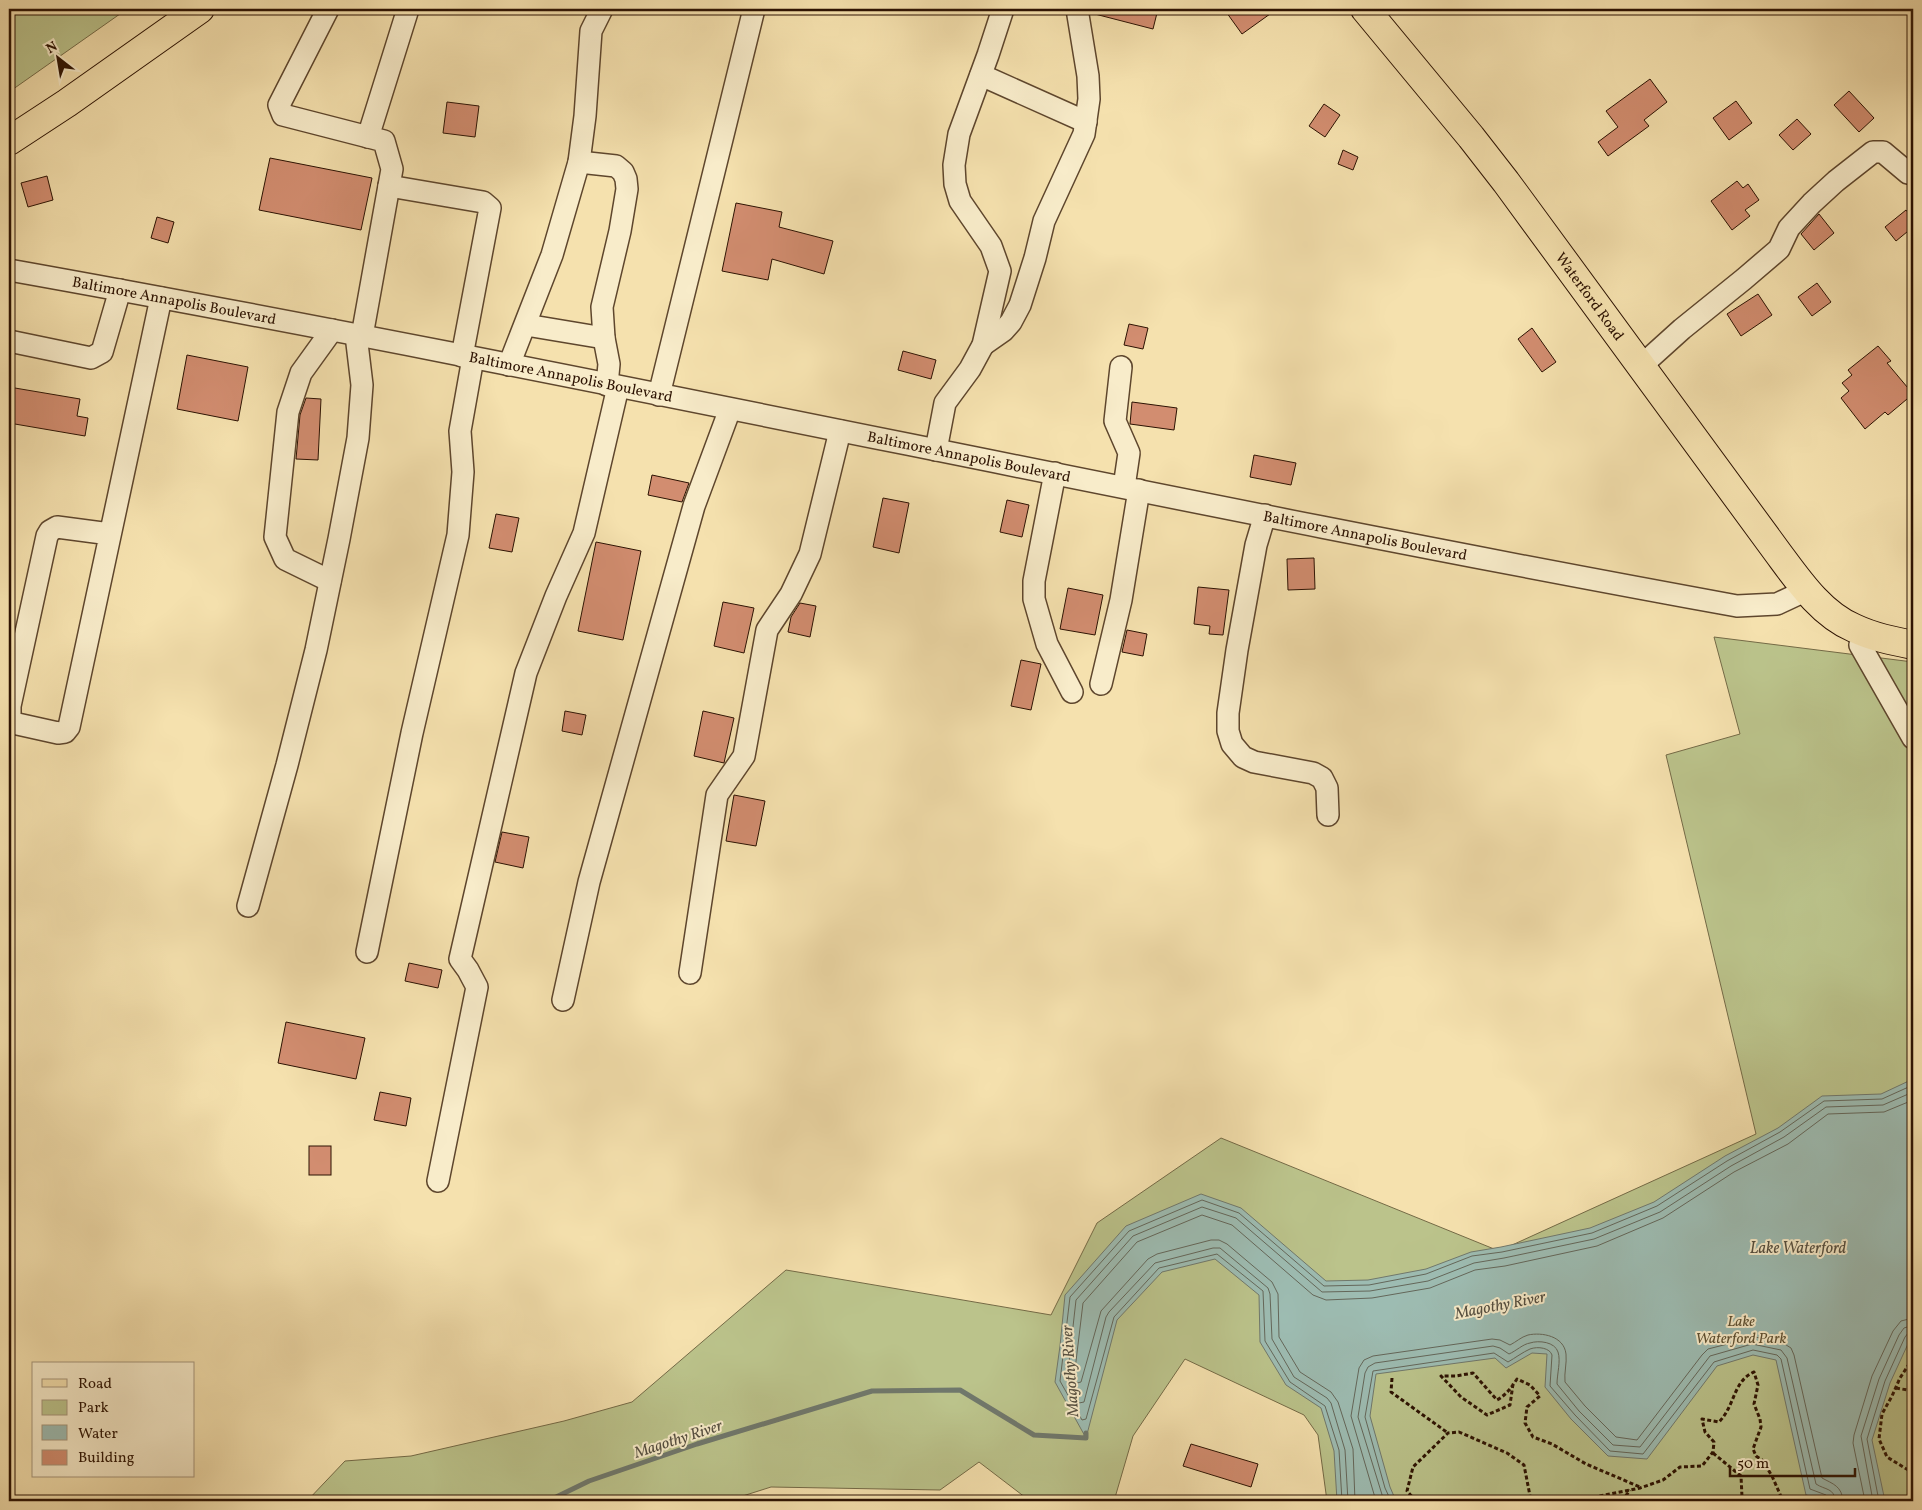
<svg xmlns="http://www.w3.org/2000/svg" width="1922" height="1510" font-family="Vollkorn,serif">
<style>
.green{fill:#bbc38b;stroke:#746a46}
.water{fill:#9dbcb2;stroke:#70786c}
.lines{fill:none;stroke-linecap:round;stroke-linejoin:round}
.shore{stroke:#64675a;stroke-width:1}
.stream{stroke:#70786c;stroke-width:5}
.building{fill:#d28d70;stroke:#2c1202}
.minor-casing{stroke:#5e462d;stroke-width:24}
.major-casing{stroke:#2c1202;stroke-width:30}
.highway-casing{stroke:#2c1202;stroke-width:30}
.path{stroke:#2c1202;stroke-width:3;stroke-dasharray:4 2.5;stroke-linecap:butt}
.minor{stroke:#f8ecca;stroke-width:21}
.major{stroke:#f5e1ae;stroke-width:28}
.highway{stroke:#f5e1ae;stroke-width:28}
.labels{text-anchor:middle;stroke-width:4;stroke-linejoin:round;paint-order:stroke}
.street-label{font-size:15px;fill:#2c1202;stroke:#f8ecca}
.park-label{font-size:15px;font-style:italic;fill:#5e5032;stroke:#f8ecca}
.water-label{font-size:16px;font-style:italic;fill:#544e40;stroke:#f8ecca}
</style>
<rect width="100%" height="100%" fill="#f5e1ae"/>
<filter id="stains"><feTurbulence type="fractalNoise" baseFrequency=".004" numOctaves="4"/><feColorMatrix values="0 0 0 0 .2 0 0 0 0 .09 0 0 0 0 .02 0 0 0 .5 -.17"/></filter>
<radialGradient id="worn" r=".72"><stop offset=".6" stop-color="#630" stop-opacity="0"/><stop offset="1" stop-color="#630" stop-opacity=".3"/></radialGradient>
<g class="green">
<path d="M9,9h118l-118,83z"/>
<path d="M1714,637l199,25v839h-586l-9,-66 -14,-20 -119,-56 -52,77 -19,65h-84l-51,-39 -39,28 -169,-3 -44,14h-420l38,-40 66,-5 153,-35 68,-19 154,-132 265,45 46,-92 124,-85 278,113 257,-117 -90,-379 74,-21z"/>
</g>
<path class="water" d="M1913,1079v254l-23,50 -18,57 13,61h-51l-28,-6 -30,-135 -23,-5 -36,11 -70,93 -39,-3 -37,-37 -26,-32 2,-33 -15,-1 -26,15 -11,-10 -119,16 -6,42 20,71 6,14h-59l-3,-50 -13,-43 -35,-23 -26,-43 -1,-47 -44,-36 -53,13 -45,48 -31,118 -31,-56 5,-36 5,-51 61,-69 75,-32 40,14 85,73 42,-1 58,-11 45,-17 30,-5 89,-19 64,-26 71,-46 53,-28 44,-32 59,-2z"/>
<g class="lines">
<g class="shore">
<path d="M1342,1501l-3,-51 -14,-44 -35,-24 -25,-41 -2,-50 -46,-37 -58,14 -45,49 -28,102 -4,1 -22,-39 10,-84 59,-66 73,-31 37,13 85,73 45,-1 57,-11 46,-18 30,-4 90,-19 65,-27 70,-45 53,-29 44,-31 58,-2 31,-14"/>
<path d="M1348,1501l-3,-51 -14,-47 -4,-5 -33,-21 -22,-38 -2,-45 -2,-6 -48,-40h-7l-58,15 -46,49 -3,5 -22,85 -5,1 -12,-23 9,-80 57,-64 69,-29 34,11 86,74 48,-1 58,-10 46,-18 30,-5 90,-19 66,-27 71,-46 53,-29 42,-30 57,-2 30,-13"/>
<path d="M1355,1501l-2,-52 -15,-47 -7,-10 -31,-20 -21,-35 -1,-43 -6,-12 -45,-38 -8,-4h-8l-54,14 -9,5 -47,52 -20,71 -4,1 -3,-5 9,-75 54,-61 65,-27 30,10 81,70 13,5 46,-2 58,-10 45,-18 30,-4 92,-20 66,-28 71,-46 54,-28 40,-30 56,-2 29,-12"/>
<path d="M1376,1501l-25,-85 8,-48 5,-8 9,-4 119,-17 8,1 10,5c6,-3 11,-8 18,-10 14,-3 36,1 38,19 1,9 -2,19 -1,28l20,24 31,31 21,3 65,-85 6,-6 47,-12 28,6 8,5 3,7 28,123c11,6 20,8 21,23"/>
<path d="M1384,1501l-26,-84 7,-44 3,-6 7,-4 118,-17 7,2 9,6c7,-3 14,-10 21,-11 9,-3 25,-1 28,9 3,9 -1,22 -1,32l22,27 34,34 27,2 70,-91 42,-12 29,6 6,8 29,126c9,6 19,4 19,17"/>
<path d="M1391,1501l-6,-13 -20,-71 8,-46 121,-18 14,9c7,-4 15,-10 22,-13 8,-3 20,-1 22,6l-2,31 25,29 35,36 33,3 71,-92 39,-12 24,5 4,4 29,130 16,6 3,6"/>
<path d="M1865,1501l-12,-58 1,-8 18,-59 21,-45 8,-10 12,-3"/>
<path d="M1873,1501l-12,-65 18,-57 20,-44 5,-7 9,-3"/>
<path d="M1879,1501l-12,-62 18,-58 20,-44 4,-5h4"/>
</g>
<path class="stream" d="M548,1501l41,-20 108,-37 175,-53 88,-1 74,45 52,3v-5"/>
</g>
<g class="building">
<path d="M1091,9h67l-5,20 -62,-16z"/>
<path d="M1224,9h53l-35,25z"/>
<path d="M1650,79l17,23 -23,18 5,6 -41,30 -10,-14 20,-15 -12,-16z"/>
<path d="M1849,91l25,27 -15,14 -25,-27z"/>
<path d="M1736,101l16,22 -23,17 -16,-22z"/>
<path d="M447,102l32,4 -4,31 -32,-4z"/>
<path d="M1324,104l16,11 -15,22 -16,-11z"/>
<path d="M1797,119l14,15 -18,16 -14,-15z"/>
<path d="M1343,150l15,7 -5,13 -15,-6z"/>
<path d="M270,158l102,20 -11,52 -102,-20z"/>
<path d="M47,176l6,24 -25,7 -7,-24z"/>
<path d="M1737,181l6,7 5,-4 11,16 -14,10 5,6 -18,14 -21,-29z"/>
<path d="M736,203l46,9 -3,15 54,14 -9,33 -52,-15 -4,21 -46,-9z"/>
<path d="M1906,210l7,9v8l-17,14 -11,-14z"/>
<path d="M1819,214l15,19 -20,17 -13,-16z"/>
<path d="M157,217l17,5 -6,21 -17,-5z"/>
<path d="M1817,283l14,19 -19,14 -14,-19z"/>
<path d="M1758,294l14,21 -31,21 -14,-22z"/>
<path d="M1129,324l19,4 -5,21 -19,-4z"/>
<path d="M1532,328l24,34 -14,10 -24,-33z"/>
<path d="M1878,346l13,15 -4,2 26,31 -25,21 -3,-3 -20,17 -24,-31 8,-7 -7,-8 10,-8 -4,-5z"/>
<path d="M903,351l33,9 -5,19 -33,-9z"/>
<path d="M187,355l61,12 -10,54 -61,-12z"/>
<path d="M9,387l71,12 -3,17 11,2 -3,18 -76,-13z"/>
<path d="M306,398l15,1 -3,61 -22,-1 4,-44z"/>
<path d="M1132,402l45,6 -3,22 -44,-6z"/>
<path d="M1254,455l42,8 -5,22 -41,-8z"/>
<path d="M652,475l37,8 -7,19 -34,-7z"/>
<path d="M883,498l26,5 -10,50 -26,-6z"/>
<path d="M1007,500l22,5 -7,32 -22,-5z"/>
<path d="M496,514l23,4 -7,34 -23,-4z"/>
<path d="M596,542l45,9 -18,89 -45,-9z"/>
<path d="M1314,558l1,31 -27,1 -1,-31z"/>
<path d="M1198,587l31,3 -6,45 -14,-1 1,-8 -16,-2z"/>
<path d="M1068,588l35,7 -8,40 -35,-6z"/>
<path d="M723,602l31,6 -10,45 -30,-7z"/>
<path d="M800,603l16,3 -6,31 -22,-5 3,-15z"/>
<path d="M1127,630l20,4 -4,22 -21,-4z"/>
<path d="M1021,660l20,4 -10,46 -20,-4z"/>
<path d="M565,711l21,4 -4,20 -20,-4z"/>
<path d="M703,711l31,7 -10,45 -30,-7z"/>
<path d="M734,795l31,6 -9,45 -30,-5z"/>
<path d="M502,832l27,5 -6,31 -28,-6z"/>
<path d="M409,963l33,7 -4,18 -33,-7z"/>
<path d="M286,1022l79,16 -9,41 -78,-16z"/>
<path d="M380,1092l31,6 -5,28 -32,-6z"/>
<rect x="309" y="1146" width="22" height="29"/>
<path d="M1191,1444l67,20 -7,23 -68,-21z"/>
</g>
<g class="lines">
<g class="minor-casing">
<g id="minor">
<path d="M328,9l-49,96 4,10 101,26 8,28 -30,167"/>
<path d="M981,75l105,47"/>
<path d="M368,137l40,-128"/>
<path d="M579,162l37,4 7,6 3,7 1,10 -7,42 -18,76 2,31 5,26 -2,21"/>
<path d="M389,186l94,16 7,6 -28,148"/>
<path id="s1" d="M9,270c577,103 1151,231 1728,336l40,-2 30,-14"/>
<path d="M526,325l78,13"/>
<path d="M9,341l82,17 11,-6 18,-62"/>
<path d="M983,345l20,-14 8,-9 9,-17 15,-47 9,-37 40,-87 5,-35 -1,-23 -11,-67"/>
<path d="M509,365l43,-110 27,-93 6,-46 6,-85 11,-22"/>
<path d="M1641,366l41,-37 62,-50 35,-30 10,-21 23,-25 24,-22 37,-29h10l25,21 5,1"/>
<path d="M1121,367l-6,54 14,32 -5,34"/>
<path d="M659,395l95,-386"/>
<path d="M936,450l9,-47 25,-34 13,-24 17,-74 -9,-25 -31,-45 -5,-17 -1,-19 5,-31 29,-79 15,-46"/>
<path d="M1055,473l-21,108v18l13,45 25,48"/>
<path d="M1265,515l-9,30 -19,105 -9,63v18l4,13 11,13 11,5 59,11 9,5 5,10 1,27"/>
<path d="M110,534l-53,-7 -7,4 -3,5 -37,170v11l3,6 45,10 7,-1 4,-5 92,-429"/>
<path d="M330,581l-45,-22 -10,-22 13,-125 13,-39 31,-43"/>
<path d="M1866,633l-6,12 53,93"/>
<path d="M1101,684l20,-84 18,-110"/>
<path d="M248,906l39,-141 29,-115 23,-111 19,-101 4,-53 -6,-50"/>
<path d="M367,952l45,-219 46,-198 5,-63 -3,-41 13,-73"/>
<path d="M690,973l27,-178 27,-39 23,-126 24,-36 19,-40 30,-123"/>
<path d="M563,1000l26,-118 105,-376 36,-97"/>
<path d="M438,1181l39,-194 -9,-17 -8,-11 66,-286 30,-77 28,-63 34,-146"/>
</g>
</g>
<g class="major-casing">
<g id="major">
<path id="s2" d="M1365,9l106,128 35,45 272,371c20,27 43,61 76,75 19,9 39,13 59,17"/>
</g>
</g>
<g class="highway-casing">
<path id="highway" d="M9,141l58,-38 133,-94"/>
</g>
<g class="path">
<path d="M1913,1358l-13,20 -8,18 -10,18 -3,25 8,18 26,16"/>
<path d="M1392,1378l-1,14 57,41"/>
<path d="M1513,1384l-3,21 -23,10 -26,-18 -20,-21h15l17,-3 24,27c9,-5 14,-12 20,-21l13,6 10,11 -13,11 -2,16 8,14 19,7 34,20 54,23"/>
<path d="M1896,1388l17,3"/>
<path d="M1913,1451l-2,3 2,10"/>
<path d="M1713,1453l28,23 1,21 -2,4"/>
<path d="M1416,1501l-9,-10 6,-24 35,-34 11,-1 48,21 17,12 7,36"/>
<path d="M1574,1501l66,-13 23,-8 17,-13 22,-1 11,-14 1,-10 -9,-10 -3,-13 17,3c16,-16 14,-41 35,-50l4,13 -4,19 6,15 1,8 -8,22 3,7 6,4 10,16 11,25"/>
<path d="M1622,1501l8,-11"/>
</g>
<use href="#minor" class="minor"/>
<use href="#major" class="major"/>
<use href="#highway" class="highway"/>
</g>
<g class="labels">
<g class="street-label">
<text dy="5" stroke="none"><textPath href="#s2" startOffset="365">Waterford Road</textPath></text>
<text dy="5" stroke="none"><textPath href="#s1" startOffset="168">Baltimore Annapolis Boulevard</textPath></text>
<text dy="5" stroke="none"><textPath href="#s1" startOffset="572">Baltimore Annapolis Boulevard</textPath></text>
<text dy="5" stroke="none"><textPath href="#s1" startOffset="978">Baltimore Annapolis Boulevard</textPath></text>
<text dy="5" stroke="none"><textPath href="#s1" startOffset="1382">Baltimore Annapolis Boulevard</textPath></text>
</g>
<g class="park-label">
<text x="1741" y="1326">Lake<tspan x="1741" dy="17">Waterford Park</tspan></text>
</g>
<g class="water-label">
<text x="1798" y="1253">Lake Waterford</text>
<text transform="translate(1500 1304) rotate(-11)" y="6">Magothy River</text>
<text transform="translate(1069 1371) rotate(-94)" y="6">Magothy River</text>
<text transform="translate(678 1438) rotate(-18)" y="6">Magothy River</text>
</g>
</g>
<rect width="1922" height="1510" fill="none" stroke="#f5e1ae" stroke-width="30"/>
<rect x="10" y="10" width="1902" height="1490" fill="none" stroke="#2c1202" stroke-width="2.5"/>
<rect x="15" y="15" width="1892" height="1480" fill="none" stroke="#2c1202"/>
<rect x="32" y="1362" width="162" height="115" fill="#f8ecca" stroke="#a6957a"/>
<rect x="42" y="1379" width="25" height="8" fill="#f5e1ae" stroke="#a6957a"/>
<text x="78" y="1388" font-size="15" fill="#2c1202">Road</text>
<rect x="42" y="1400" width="25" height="15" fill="#bbc38b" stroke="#a6957a"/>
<text x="78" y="1412" font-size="15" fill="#2c1202">Park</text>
<rect x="42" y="1425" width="25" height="15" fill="#9dbcb2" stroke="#a6957a"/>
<text x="78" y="1438" font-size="15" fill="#2c1202">Water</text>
<rect x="42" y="1450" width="25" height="15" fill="#d28d70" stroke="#a6957a"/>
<text x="78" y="1462" font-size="15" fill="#2c1202">Building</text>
<g transform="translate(58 58) rotate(329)" stroke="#f8ecca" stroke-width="4" paint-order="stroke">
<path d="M0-4L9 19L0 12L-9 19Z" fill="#2c1202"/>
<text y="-8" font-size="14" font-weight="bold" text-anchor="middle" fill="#2c1202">N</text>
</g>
<path d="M1730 1468v8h125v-8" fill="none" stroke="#2c1202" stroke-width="2.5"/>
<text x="1737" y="1468" font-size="15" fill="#2c1202" stroke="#f8ecca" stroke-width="4" paint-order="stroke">50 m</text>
<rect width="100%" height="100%" filter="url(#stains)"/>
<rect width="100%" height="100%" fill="url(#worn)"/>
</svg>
